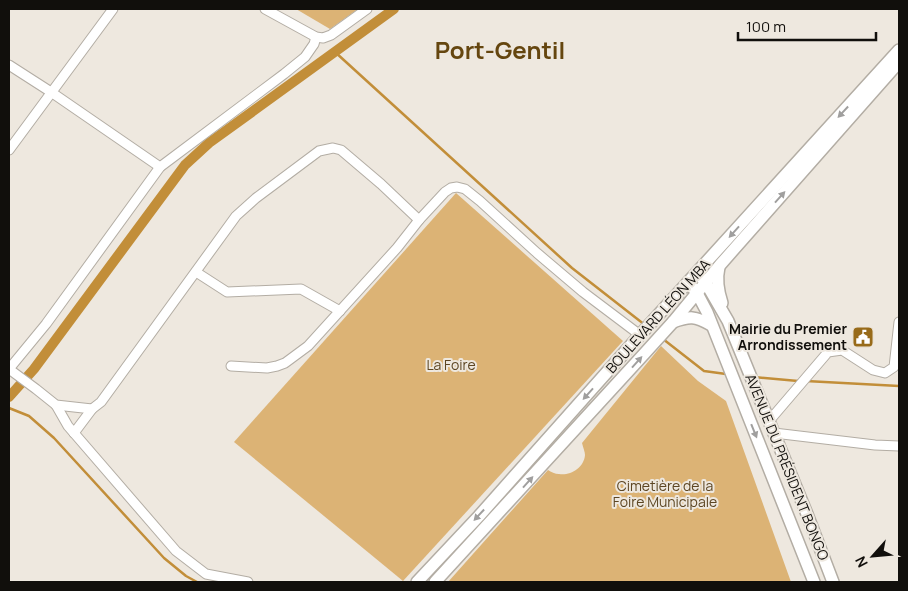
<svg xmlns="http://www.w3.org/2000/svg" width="908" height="591" font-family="Manrope,sans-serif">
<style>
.green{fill:#dcb375}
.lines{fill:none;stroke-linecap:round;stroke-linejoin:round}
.stream{stroke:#c28e39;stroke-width:2.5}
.canal{stroke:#c28e39;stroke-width:10}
.minor-casing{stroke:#b3ada4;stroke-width:11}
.tertiary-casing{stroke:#b3ada4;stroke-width:14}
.minor{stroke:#fff;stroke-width:9}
.tertiary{stroke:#fff;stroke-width:11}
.oneway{fill:#a09f9e}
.labels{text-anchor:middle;stroke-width:4;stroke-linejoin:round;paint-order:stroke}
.street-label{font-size:14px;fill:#110f0c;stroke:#eee8df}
.poi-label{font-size:14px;font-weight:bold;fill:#110f0c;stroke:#eee8df;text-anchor:end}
.park-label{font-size:14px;fill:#5d4623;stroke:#eee8df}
.town-label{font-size:24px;font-weight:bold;fill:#65460f;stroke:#eee8df}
</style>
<rect width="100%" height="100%" fill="#eee8df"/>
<g class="green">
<path d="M296,9h62l-28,20z"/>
<path d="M456,193l167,148 -220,240 -169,-139z"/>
<path d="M661,346l37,35 28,20 65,181h-343l100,-112c3,2 7,4 11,4 11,2 25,-6 26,-19 0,-3 -2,-8 -3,-12z"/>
</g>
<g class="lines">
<g class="stream">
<path d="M335,52l237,216 73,57"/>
<path d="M663,339l41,32 22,3"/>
<path d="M754,377l44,4"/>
<path d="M806,381l93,5"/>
<path d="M9,408l20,8 25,22 110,120 22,18 11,6"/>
</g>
<path class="canal" d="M9,397l25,-28 151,-204 24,-22 185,-134"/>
<g class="minor-casing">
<g id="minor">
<path d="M265,9l51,28 7,1 8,-3 36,-26"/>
<path d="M9,65l42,27 109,75"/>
<path d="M9,150l104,-141"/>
<path d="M196,272l31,20 74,-3 39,22"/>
<path d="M231,366l36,2 10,-2 8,-3 23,-17 89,-98 22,-28 26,-28 6,-4 6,-1 8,2 15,12 57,52 46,39 57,43"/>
<path d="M9,369l27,20 20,16 36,4 9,-7 135,-186 20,-18 63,-47 14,-3 8,2 40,34 38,36"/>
<path d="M9,369l37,-45 114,-157 124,-93 21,-17 9,-13 2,-7"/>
<path d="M56,405l12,21 108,125 30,23 42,8"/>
<path d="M769,421l59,-69 14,-2 31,20 12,3 9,-6 5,-45"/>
<path d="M74,433l18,-24"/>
<path d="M774,433l101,12 24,1"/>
</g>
</g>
<g class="tertiary-casing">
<g id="tertiary">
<path d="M719,267c-3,13 -1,24 3,36"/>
<path d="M701,277l5,6 22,38 79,193 26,68"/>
<path d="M693,288l4,5 10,19 107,270"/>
<path d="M673,322c17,-6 22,-6 38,3"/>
<path d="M417,582l62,-66 161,-181 259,-285"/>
<path d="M435,582l209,-228 29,-32 47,-57 179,-203"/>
</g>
</g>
<use href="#minor" class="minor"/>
<use href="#tertiary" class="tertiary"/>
</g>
<defs><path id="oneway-solid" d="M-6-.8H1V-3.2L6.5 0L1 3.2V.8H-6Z" transform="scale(1.25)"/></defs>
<g class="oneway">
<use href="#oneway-solid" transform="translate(843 112) rotate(133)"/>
<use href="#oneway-solid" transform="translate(780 197) rotate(-48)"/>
<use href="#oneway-solid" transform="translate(734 232) rotate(132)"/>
<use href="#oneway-solid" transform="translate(637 362) rotate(-48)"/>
<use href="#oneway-solid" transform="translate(588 394) rotate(132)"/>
<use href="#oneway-solid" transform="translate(754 431) rotate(68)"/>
<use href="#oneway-solid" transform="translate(528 482) rotate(-48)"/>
<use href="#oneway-solid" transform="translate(479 515) rotate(133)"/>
</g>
<defs>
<g id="civic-square" transform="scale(1.125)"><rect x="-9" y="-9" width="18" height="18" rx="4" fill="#986b1a" stroke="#eee8df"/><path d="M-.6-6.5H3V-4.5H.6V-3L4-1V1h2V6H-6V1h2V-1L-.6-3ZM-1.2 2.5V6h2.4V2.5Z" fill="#fff"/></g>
</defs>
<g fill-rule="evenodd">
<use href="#civic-square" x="863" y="337"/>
</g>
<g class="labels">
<g class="street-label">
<text transform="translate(658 316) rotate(-48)" y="5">BOULEVARD LÉON MBA</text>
<text transform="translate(787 467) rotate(68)" y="5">AVENUE DU PRÉSIDENT BONGO</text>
</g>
<g class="poi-label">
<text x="847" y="334">Mairie du Premier<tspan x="847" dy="16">Arrondissement</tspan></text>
</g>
<g class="park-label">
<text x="451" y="370">La Foire</text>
<text x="665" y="491">Cimetière de la<tspan x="665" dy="16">Foire Municipale</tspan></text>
</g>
<g class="town-label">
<text x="500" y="59">Port-Gentil</text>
</g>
</g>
<rect width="908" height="591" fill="none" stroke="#110f0c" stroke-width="20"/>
<g transform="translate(873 556) rotate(243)" stroke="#eee8df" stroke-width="4" paint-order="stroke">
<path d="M0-4L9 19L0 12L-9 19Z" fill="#110f0c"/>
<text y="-8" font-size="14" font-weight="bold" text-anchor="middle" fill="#110f0c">N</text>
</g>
<path d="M738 32v8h138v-8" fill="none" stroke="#110f0c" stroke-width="2.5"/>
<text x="746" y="32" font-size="15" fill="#110f0c" stroke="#eee8df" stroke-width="4" paint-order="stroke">100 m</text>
</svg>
